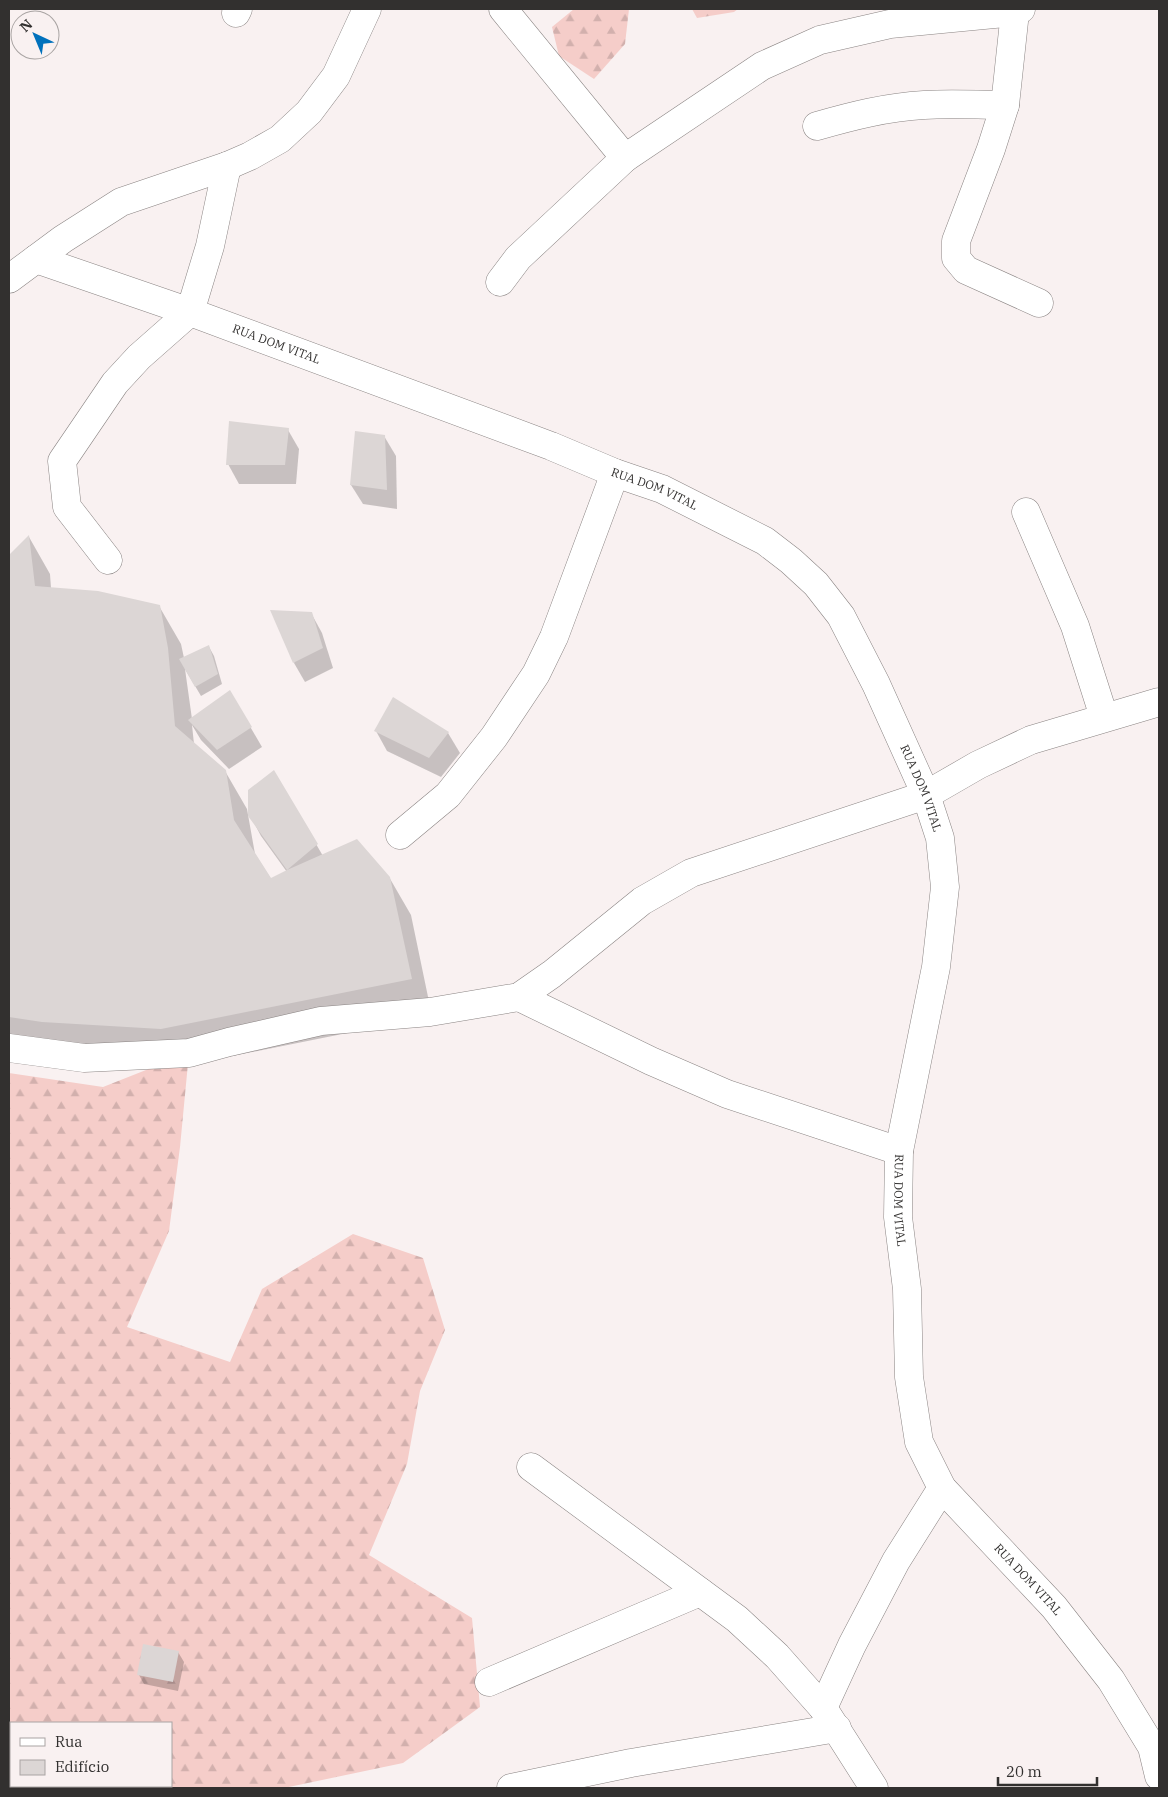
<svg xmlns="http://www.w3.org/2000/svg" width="1168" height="1797" font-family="'IBM Plex Serif',serif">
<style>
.forest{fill:url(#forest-firs);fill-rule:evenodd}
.shadow{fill:#0003}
.building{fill:#dcd6d5}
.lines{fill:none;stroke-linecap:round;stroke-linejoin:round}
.street-casing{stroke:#8a8483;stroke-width:29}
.street{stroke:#fff;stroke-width:28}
.labels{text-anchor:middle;stroke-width:5;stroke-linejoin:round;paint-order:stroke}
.street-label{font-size:12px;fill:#32302f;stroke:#f9f1f1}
</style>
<defs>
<pattern id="forest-firs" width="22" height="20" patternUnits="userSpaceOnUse" patternTransform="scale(1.25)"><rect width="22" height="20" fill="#f5cdc9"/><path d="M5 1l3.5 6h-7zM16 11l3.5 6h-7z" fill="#d2b0ad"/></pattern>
</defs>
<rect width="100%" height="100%" fill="#f9f1f1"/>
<g class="forest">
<path d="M574,9h55l-4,35 -31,35 -35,-23 -7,-29z"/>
<path d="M692,9h46l-4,3 -37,6z"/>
<path d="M189,1053l-9,94 -11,84 -42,96 103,35 32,-73 91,-55 70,24 22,72 -25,61 -13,73 -38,91 103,63 8,89 -77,56 -119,25h-275v-715l94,14zM11,1723h160v63h-160z"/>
</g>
<g class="shadow">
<path d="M288,430l11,19 -3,35h-57l-11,-20z"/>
<path d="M384,436l12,20 1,53 -34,-5 -12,-19z"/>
<path d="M29,537l21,37 1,14 108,18 22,38 3,14 25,-11 5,9 8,28 -21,12 -16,-27 7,50 38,-27 32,55 -33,22 -28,-29 -9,-15 2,19 31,27 22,38 8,45 16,25 16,-7 -26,-36 -11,-21 24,-43 49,84 66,21 22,38 21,101 -249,50 -174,-15v-494z"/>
<path d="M311,613l11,20 11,35 -28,14 -11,-19z"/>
<path d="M393,699l55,34 12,20 -19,24 -54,-26 -11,-20z"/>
<path d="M178,1652l6,10 -6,29 -34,-7 -5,-9z"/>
</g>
<g class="building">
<path d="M229,421l60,7 -4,37h-59z"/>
<path d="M355,431l30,4 2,55 -37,-5z"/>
<path d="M29,535l6,51 63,5 62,14 8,43 7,78 51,44 8,50 37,58 16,-8 -39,-54v-26l26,-20 44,74 -31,26 70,-31 33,38 22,102 -251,50 -119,-7 -33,-5v-462z"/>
<path d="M270,610l42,2 11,36 -30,15z"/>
<path d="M209,645l9,29 -23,13 -16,-28z"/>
<path d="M230,690l22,37 -35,23 -29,-30z"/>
<path d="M393,697l56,35 -20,26 -55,-27z"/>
<path d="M143,1644l36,7 -6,31 -36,-7z"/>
</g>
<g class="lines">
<g class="street-casing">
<g id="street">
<path d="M503,9l122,149"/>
<path d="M1015,12l-10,93 -14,44 -35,92v17l10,12 73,33"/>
<path d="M236,13l2,-4"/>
<path d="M817,126c35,-10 70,-19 107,-21 27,-2 54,0 81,0"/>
<path id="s1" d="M36,259l154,53 361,134 64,27 47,16 103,52 26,20 25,23 25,32 35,68 50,111 14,43 5,49 -9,80 -37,184 -1,66 9,72 2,88 10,65 23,46 112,119 57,73 41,67 7,29"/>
<path d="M9,279l54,-40 58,-37 106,-36 23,-10 30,-17 29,-27 27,-36 31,-67"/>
<path d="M500,282l18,-24 107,-100 137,-92 58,-26 70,-16 125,-12 6,-3"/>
<path d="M1026,512l49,114 29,91"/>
<path d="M108,560l-41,-53 -5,-46 53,-78 24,-26 51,-45 20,-66 17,-80"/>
<path d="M400,835l48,-40 46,-58 42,-63 18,-37 61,-164"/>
<path d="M519,997l132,64 76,33 172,57"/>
<path d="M9,1048l75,10 105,-5 40,-11 92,-21 109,-9 89,-15 33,-23 90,-73 49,-28 235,-78 52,-30 53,-25 128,-38"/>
<path d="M531,1467l206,152 40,37 46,52 51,80"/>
<path d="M489,1682l211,-90"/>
<path d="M823,1708l29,-63 44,-84 46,-73"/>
<path d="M511,1788l120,-25 206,-35"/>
</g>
</g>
<use href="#street" class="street"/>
</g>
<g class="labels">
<g class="street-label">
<text dy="4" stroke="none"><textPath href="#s1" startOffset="255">RUA DOM VITAL</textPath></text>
<text dy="4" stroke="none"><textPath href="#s1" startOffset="660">RUA DOM VITAL</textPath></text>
<text dy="4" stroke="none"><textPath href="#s1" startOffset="1080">RUA DOM VITAL</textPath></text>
<text dy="4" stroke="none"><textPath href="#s1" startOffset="1500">RUA DOM VITAL</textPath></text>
<text dy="4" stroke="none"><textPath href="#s1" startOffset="1920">RUA DOM VITAL</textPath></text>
</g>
</g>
<rect width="1168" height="1797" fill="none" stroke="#32302f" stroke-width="20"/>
<rect x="10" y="1722" width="162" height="65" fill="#f9f1f1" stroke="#a9a4a3"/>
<rect x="20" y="1738" width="25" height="8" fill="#ffffff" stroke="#a9a4a3"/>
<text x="55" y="1747" font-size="15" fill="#32302f">Rua</text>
<rect x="20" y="1760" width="25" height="15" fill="#dcd6d5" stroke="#a9a4a3"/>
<text x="55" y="1772" font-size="15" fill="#32302f">Edifício</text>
<g transform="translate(35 35) rotate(316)"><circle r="24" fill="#f9f1f1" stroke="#a9a4a3"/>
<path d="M0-4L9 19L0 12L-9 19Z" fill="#0071bc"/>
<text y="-8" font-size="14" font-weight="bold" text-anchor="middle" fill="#32302f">N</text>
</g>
<path d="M998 1777v8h99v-8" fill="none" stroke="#32302f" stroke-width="2.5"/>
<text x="1006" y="1777" font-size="15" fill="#32302f" stroke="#f9f1f1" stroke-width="4" paint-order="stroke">20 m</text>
</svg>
